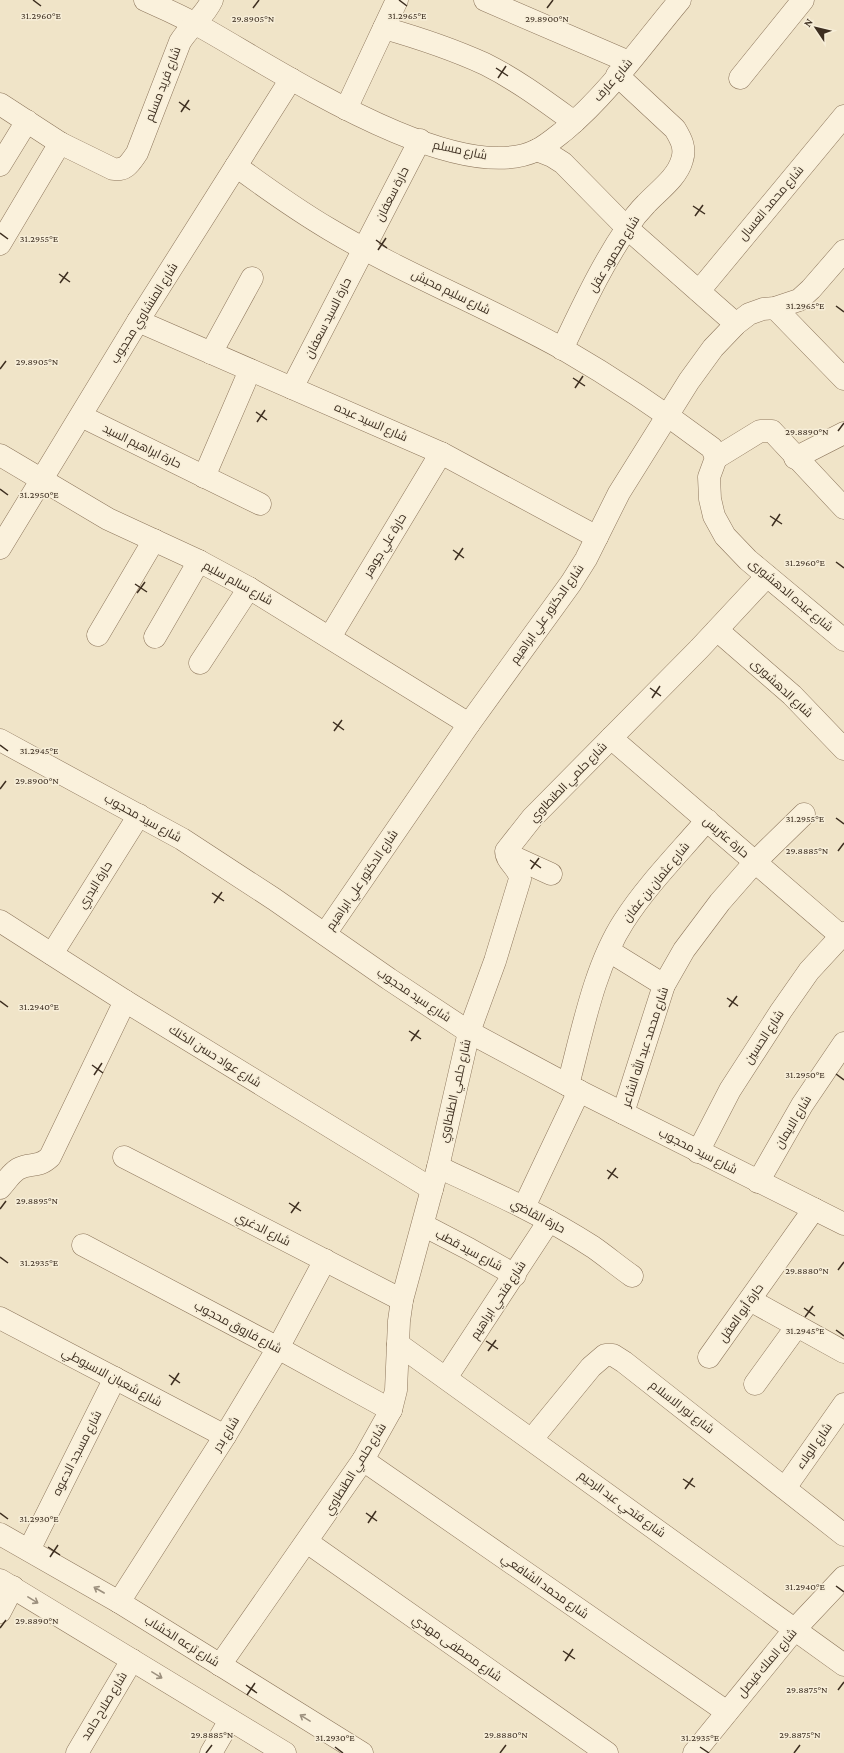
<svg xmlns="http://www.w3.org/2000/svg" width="844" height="1753" font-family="'Crimson Pro',Cairo,serif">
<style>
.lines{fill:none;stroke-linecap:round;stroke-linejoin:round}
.street-casing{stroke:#8d765c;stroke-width:23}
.street{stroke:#faf1dc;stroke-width:22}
.oneway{stroke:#9c907e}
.ticks{fill:none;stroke:#3d2e20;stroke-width:1.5}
.labels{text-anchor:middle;stroke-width:3;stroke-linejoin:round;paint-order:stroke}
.street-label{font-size:12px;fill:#3d2e20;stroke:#f7eed8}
.ticks-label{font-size:10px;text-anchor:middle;fill:#3d2e20;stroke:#f7eed8;stroke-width:3;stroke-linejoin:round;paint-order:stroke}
</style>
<rect width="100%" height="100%" fill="#f0e4c8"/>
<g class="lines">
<g class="street-casing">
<g id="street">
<path d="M145,0c16,7 33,15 49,23 74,40 261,168 343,127 10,-5 19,-13 28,-20 44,-37 78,-86 115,-130"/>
<path d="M485,0l144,62"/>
<path d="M384,28c35,10 68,21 101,36 32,16 60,37 89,58"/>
<path d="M740,78l63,-78"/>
<path d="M0,104l60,39 53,26c13,2 17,-6 24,-16l43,-111c9,-15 25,-26 32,-42"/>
<path d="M346,109l51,-109"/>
<path d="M537,150l15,6 11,7 64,65 109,96"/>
<path d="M0,165l27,-44"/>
<path d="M236,166c30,22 61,44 93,63 75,45 157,77 234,120 52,30 101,63 149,99l4,10 -7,19 1,22 4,17 11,20 23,24 96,80"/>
<path d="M0,244l60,-101"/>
<path d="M699,291l145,-175"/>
<path d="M775,308l69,71"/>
<path d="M138,321l303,132 156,84"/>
<path d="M562,349c20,-41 39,-83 65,-121 5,-8 12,-17 19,-24 12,-13 31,-26 36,-44 4,-12 -1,-21 -7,-31l-58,-54"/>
<path d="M211,353l41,-75"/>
<path d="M292,388l128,-248"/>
<path d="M81,416l179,88"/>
<path d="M0,455l108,64 91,42 50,27 220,136"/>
<path d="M716,458l44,-27h12l72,77"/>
<path d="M795,458l49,-25"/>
<path d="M204,477l46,-107"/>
<path d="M0,548l138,-227 153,-242"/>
<path d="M717,630l75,65 52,54"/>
<path d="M98,635l56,-95"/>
<path d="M155,637l44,-76"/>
<path d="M330,637l111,-184"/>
<path d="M200,663l49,-75"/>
<path d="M611,738l230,198"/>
<path d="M0,740l182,99 92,60 115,80 80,53 110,59 265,133"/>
<path d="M507,854l44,20"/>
<path d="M0,921l125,80 307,188"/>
<path d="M325,934l144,-210 102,-141 15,-24 33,-66 70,-112 24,-33 23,-24 13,-10 14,-5 12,-1 24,-8 12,-11 33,-38"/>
<path d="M609,951l55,34"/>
<path d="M52,954l87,-139"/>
<path d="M568,1085c14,-52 26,-118 56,-164 23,-36 55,-68 83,-101"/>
<path d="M623,1113l41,-128 20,-35 36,-48 35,-40 49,-48"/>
<path d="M698,1152l32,-62 51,-79 28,-40 35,-38"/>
<path d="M124,1157l278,143"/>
<path d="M438,1167c52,24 106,48 155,80 13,9 26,20 39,29"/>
<path d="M758,1182l44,-77 42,-62"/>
<path d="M0,1188c6,-6 10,-14 18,-19 12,-7 19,0 32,-12l75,-156"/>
<path d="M524,1207l55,-116"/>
<path d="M423,1225l46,24 46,26"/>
<path d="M83,1245l195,103 113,62"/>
<path d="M750,1300l94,52"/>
<path d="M0,1318l225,118"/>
<path d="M398,1344l446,321"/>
<path d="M709,1357l105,-148"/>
<path d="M446,1378l103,-157"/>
<path d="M755,1384l42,-58"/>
<path d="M532,1439l59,-72 14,-12h8l11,7 220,173"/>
<path d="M363,1460l364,252"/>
<path d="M785,1488l59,-84"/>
<path d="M0,1534l119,68 243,151"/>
<path d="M307,1542l300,211"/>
<path d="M29,1550l86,-172"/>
<path d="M0,1580l285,173"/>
<path d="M119,1602l106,-166 53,-88 47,-88"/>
<path d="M0,1612l13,-25"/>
<path d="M220,1665l143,-205 28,-50 5,-20 3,-69 3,-21 36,-133 31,-135 26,-71 25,-82c-1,-12 -14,-17 -14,-28l26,-33 167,-169 68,-73"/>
<path d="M77,1753l55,-93"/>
<path d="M211,1753l19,-33"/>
<path d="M694,1753l101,-124 49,-52"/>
</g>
</g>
<use href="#street" class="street"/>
</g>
<defs><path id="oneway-shaft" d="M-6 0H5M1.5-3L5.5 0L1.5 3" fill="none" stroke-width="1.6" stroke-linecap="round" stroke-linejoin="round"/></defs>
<g class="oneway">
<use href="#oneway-shaft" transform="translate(99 1590) rotate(-150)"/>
<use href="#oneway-shaft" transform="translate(33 1600) rotate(31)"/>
<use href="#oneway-shaft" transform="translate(157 1675) rotate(31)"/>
<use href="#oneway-shaft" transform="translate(305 1718) rotate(-148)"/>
</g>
<path class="ticks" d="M33,0l8,6M399,0l8,6M253,8l6,-8M547,8l6,-8M496,68l12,8M498,78l8,-12M179,102l11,8M181,112l8,-12M693,206l12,8M695,216l8,-11M0,233l8,6M376,240l11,8M378,250l8,-12M59,274l11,8M60,283l8,-11M836,306l8,6M0,369l6,-8M573,378l12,8M575,388l8,-12M256,412l11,8M257,422l8,-12M838,431l6,-8M0,489l8,6M770,516l12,8M772,526l8,-12M453,550l11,8M455,560l8,-12M836,562l8,6M135,584l12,8M137,593l8,-11M650,688l11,8M652,698l8,-12M333,722l11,8M334,731l8,-11M0,745l8,6M0,789l6,-8M836,818l8,6M838,851l6,-8M530,860l11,8M531,869l8,-11M212,893l12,8M214,903l8,-11M727,998l11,8M0,1001l8,6M729,1007l8,-11M409,1031l12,8M411,1041l8,-11M92,1065l11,8M836,1074l8,6M94,1075l8,-12M607,1170l11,8M608,1179l8,-11M289,1203l12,8M0,1209l6,-8M291,1213l8,-11M0,1257l8,6M838,1270l6,-8M804,1308l11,8M805,1317l8,-11M836,1330l8,6M486,1341l12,8M488,1351l8,-11M169,1375l11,8M171,1385l8,-12M683,1479l12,8M685,1489l8,-11M0,1513l8,6M366,1513l11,8M368,1523l8,-12M48,1547l12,8M50,1557l8,-12M836,1586l8,6M0,1628l6,-8M563,1651l12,8M565,1661l8,-12M246,1685l11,8M838,1690l6,-8M247,1695l8,-12M335,1747l8,6M700,1747l9,6M206,1753l6,-8M500,1753l6,-8M794,1753l6,-8"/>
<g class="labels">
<g class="street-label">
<text transform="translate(613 80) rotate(-49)" y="4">شارع عارف</text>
<text transform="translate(163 84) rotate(-69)" y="4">شارع فريد مسلم</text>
<text transform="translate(460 150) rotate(12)" y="4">شارع مسلم</text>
<text transform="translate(392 194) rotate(-63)" y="4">حارة سعفان</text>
<text transform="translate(771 203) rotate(-50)" y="4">شارع محمد العسال</text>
<text transform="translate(614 254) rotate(-59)" y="4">شارع محمود عقل</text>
<text transform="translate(451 292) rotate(26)" y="4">شارع سليم محبش</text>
<text transform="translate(144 313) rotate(-58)" y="4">شارع المنشاوي محجوب</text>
<text transform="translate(328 318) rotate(-63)" y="4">حارة السيد سعفان</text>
<text transform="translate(371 422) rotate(24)" y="4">شارع السيد عبده</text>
<text transform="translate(142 446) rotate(26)" y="4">حارة ابراهيم السيد</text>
<text transform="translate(385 545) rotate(-59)" y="4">حارة علي جوهر</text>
<text transform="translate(238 583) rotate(29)" y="4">شارع سالم سليم</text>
<text transform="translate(791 595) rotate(40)" y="4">شارع عبده الدهشورى</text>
<text transform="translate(547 614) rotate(-55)" y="4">شارع الدكتور علي ابراهيم</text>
<text transform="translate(782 688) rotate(43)" y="4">شارع الدهشورى</text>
<text transform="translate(568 782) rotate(-46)" y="4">شارع حلمي الطنطاوي</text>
<text transform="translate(143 818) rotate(29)" y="4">شارع سيد محجوب</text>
<text transform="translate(726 837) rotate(41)" y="4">حارة عتريس</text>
<text transform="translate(362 880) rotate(-56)" y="4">شارع الدكتور علي ابراهيم</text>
<text transform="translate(656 882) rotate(-51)" y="4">شارع عثمان بن عفان</text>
<text transform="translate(95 885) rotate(-58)" y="4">حارة البدري</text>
<text transform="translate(414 995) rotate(34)" y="4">شارع سيد محجوب</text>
<text transform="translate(764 1037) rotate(-57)" y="4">شارع الحسين</text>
<text transform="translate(645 1047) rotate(-72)" y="4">شارع محمد عبد الله الشاعر</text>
<text transform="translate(215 1056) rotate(32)" y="4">شارع عواد حسن الكنك</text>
<text transform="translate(455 1091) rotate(-77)" y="4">شارع حلمي الطنطاوي</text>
<text transform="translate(793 1122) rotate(-59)" y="4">شارع الايمان</text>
<text transform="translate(698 1151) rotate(27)" y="4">شارع سيد محجوب</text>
<text transform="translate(538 1216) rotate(28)" y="4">حارة القاضي</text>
<text transform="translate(263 1229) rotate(27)" y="4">شارع الدغري</text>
<text transform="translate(469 1250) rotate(28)" y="4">شارع سيد قطب</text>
<text transform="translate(498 1300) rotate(-57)" y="4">شارع فتحي ابراهيم</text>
<text transform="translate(741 1313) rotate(-55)" y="4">حارة أبو العقل</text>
<text transform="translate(238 1327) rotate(28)" y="4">شارع فاروق محجوب</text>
<text transform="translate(112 1377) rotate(28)" y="4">شارع شعبان الاسيوطي</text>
<text transform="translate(682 1407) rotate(38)" y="4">شارع نور الاسلام</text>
<text transform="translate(226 1434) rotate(-58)" y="4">شارع بدر</text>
<text transform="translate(814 1446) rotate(-55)" y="4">شارع الولاء</text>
<text transform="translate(77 1453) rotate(-63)" y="4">شارع مسجد الدعوه</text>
<text transform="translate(355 1469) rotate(-58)" y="4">شارع حلمي الطنطاوي</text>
<text transform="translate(622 1504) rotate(36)" y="4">شارع فتحي عبد الرحيم</text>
<text transform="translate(545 1586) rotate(35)" y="4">شارع محمد الشافعي</text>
<text transform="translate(182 1641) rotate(32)" y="4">شارع ترعه الخشاب</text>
<text transform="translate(457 1648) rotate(35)" y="4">شارع مصطفى مهدي</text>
<text transform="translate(767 1663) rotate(-50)" y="4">شارع الملك فيصل</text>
<text transform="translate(104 1706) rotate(-59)" y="4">شارع صلاح حامد</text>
</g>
</g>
<g class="ticks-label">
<text x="407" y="19">31.2965°E</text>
<text x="41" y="19">31.2960°E</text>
<text x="253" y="22">29.8905°N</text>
<text x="547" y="22">29.8900°N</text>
<text x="39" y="242">31.2955°E</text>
<text x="805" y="309">31.2965°E</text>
<text x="37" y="365">29.8905°N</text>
<text x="807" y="435">29.8890°N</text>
<text x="39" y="498">31.2950°E</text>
<text x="805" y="566">31.2960°E</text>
<text x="39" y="754">31.2945°E</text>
<text x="37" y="784">29.8900°N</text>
<text x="805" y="822">31.2955°E</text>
<text x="807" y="854">29.8885°N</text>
<text x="39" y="1010">31.2940°E</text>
<text x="805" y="1078">31.2950°E</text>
<text x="37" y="1204">29.8895°N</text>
<text x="39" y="1266">31.2935°E</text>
<text x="807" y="1274">29.8880°N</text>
<text x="805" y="1334">31.2945°E</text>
<text x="39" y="1522">31.2930°E</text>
<text x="805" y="1590">31.2940°E</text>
<text x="37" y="1624">29.8890°N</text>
<text x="807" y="1693">29.8875°N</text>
<text x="212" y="1738">29.8885°N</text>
<text x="506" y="1738">29.8880°N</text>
<text x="800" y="1738">29.8875°N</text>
<text x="335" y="1741">31.2930°E</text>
<text x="700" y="1741">31.2935°E</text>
</g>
<g transform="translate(816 28) rotate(305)" stroke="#f7eed8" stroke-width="3" paint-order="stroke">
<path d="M0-3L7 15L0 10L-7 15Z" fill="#3d2e20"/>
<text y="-6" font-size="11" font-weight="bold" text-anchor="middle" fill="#3d2e20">N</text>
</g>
</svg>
